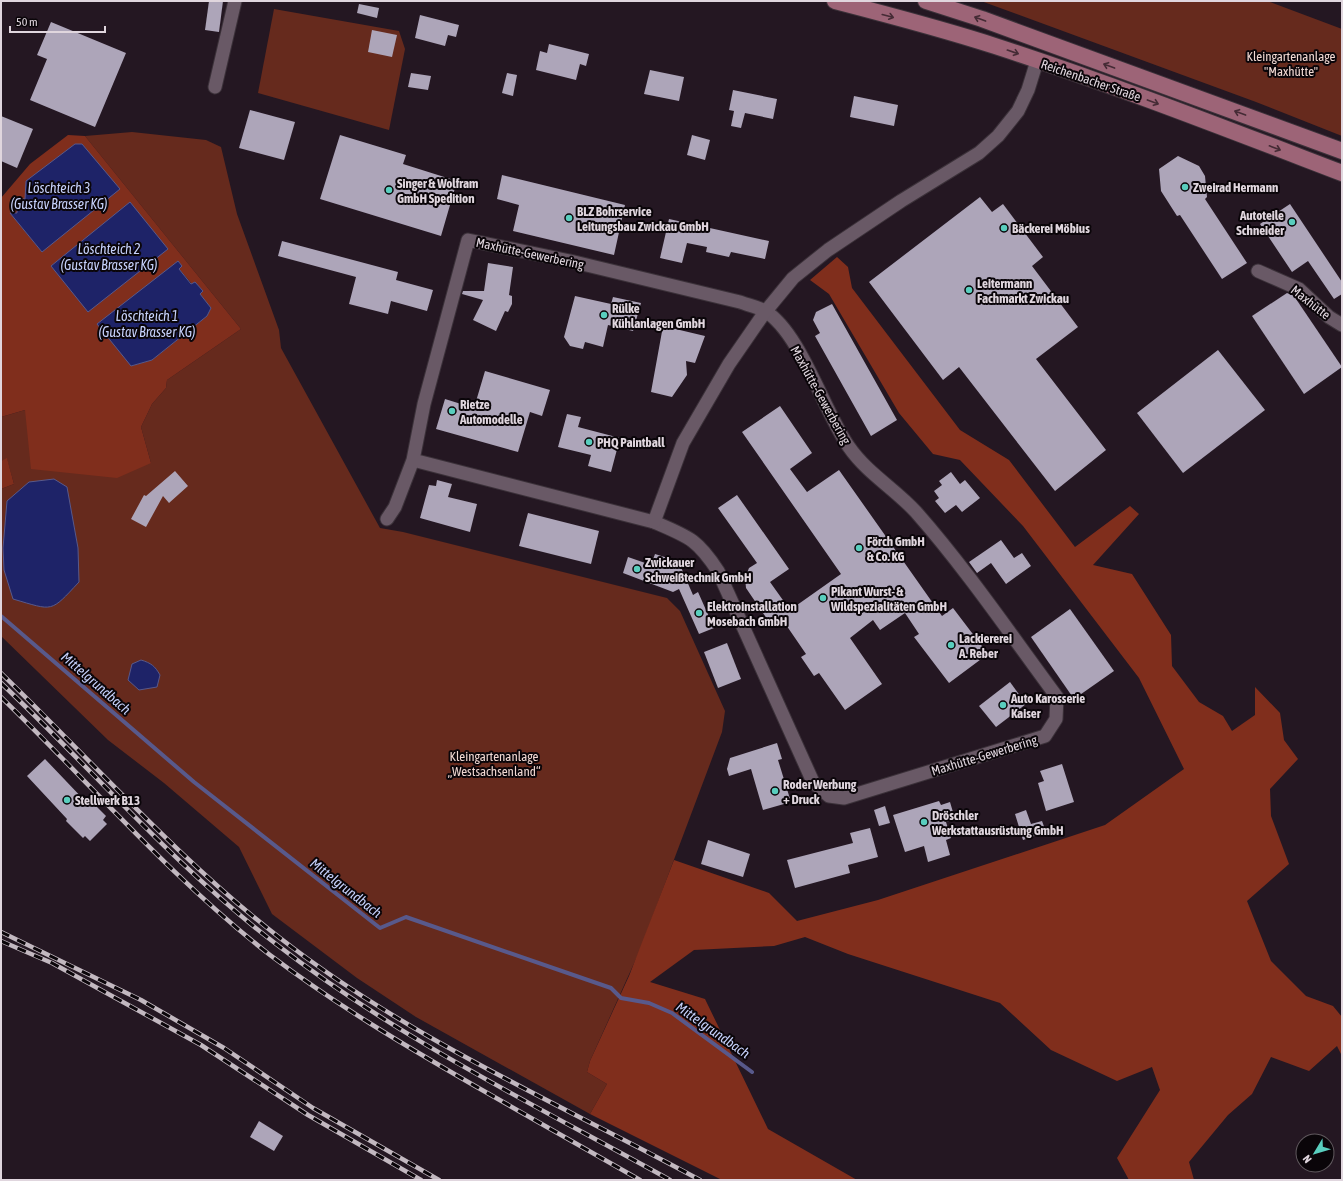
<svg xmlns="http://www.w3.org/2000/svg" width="1343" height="1181" font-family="'Asap Condensed',sans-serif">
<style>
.green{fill:#662a1d;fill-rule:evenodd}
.forest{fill:#802e1c;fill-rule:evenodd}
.water{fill:#1e2368;stroke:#58598b}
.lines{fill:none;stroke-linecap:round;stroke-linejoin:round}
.stream{stroke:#58598b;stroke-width:4}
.building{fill:#ada5b9}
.minor-casing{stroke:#3b3139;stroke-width:15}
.major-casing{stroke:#3b3139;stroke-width:18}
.minor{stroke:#695966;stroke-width:13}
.major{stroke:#9d6477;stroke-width:16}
.rail-casing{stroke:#c2b8c0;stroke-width:4.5}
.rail{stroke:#0a0509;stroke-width:3;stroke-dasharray:9;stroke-linecap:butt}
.oneway{stroke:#452b35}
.poi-dot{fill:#59cebe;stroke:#0a0509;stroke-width:1.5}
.labels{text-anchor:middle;stroke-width:4;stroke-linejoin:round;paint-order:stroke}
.park-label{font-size:13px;fill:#f2d9d3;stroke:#0a0509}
.street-label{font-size:13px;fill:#e0d6de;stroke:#0a0509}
.poi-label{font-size:13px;font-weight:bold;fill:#e0d6de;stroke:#0a0509;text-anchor:start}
.water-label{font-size:14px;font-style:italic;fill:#c6d1fb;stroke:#0a0509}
</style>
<rect width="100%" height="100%" fill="#241722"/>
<g class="green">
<path d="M981,1h286l75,28v107l-86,-34z"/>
<path d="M274,9l125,22 6,18 -16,81 -131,-37z"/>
<path d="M132,132l74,8 15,7 16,67 42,116 2,18 99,180 23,4 264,66 13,13 45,100 -3,21 -82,218 -50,111 -3,11 20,12 -17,30 -174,-97 -59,-39 -85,-64 -33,-67 -75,-64 -56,-43 -107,-104v-147l13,-5 -7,-25 -6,2v-44l24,-7 126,53 -10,-36 11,-23 14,-16 1,-8 74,-51 -156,-193zM7,501l67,26 4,21 -74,22 -1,-22z"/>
</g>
<g class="forest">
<path d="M68,135l17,1 156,193 -74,51 -1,8 -14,16 -11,23 10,36 -34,15 -86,-9 -6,-59 -24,7v-219l29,-34zM25,200l17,52 -32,-39h7zM178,261l4,5 -3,3 13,15 3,-2 8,9 -3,3 11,14 -4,8 -55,44 -21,6z"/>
<path d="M837,257l11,10 4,21 108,142 49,30 66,87 55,-41 9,8 -46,51 39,9 39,61 1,31 27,36 24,14 9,15 23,-16v-28l25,26 4,27 14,19 -28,30 1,27 18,48 -42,37 24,60 35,35 27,10 9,11v39l-5,-10 -28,25 -38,-14 -19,37 -24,21 -39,47 5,18h-65l-12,-22 43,-68 -8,-23 -35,14 -66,-31 -51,-47 -152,-49 -43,-17 -31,9 -80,4 -44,32 55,17 63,130 89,51h-135l-132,-66 17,-30 -20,-12 3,-11 39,-85 45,-116 95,33 28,28 81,-21 227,-75 79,-56 -45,-91 -116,-152 -63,-66 -27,-6 -34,-41 -70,-119 -19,-14z"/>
<path d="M7,458l7,26 -13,5v-28z"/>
</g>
<g class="water">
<path d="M75,144h7l38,45 -78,63 -32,-39h7l1,-14h7l1,-18z"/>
<path d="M130,202l38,47 -80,63 -37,-46z"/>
<path d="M178,261l4,5 -3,3 12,15 4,-2 8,9 -3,3 11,14 -4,8 -55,44 -21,6 -34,-42z"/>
<path d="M54,479l13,8 11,61 1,34c-29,31 -25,29 -66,17l-9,-29 -1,-22 4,-47 22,-19z"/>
<path d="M141,660c10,3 14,6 19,15l-3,12 -18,3 -11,-10 4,-16z"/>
</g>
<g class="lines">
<path class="stream" d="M1,616l193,166 186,146 26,-11 205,71 10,10 28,5 23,10 80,59"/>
</g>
<g class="building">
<path d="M209,1h14l-4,31 -14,-2z"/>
<path d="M359,4l20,4 -2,10 -20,-5z"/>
<path d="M420,15l39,10 -3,12 -8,-2 -3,11 -30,-8z"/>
<path d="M51,22l75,31 -31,74 -65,-27 17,-41 -10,-4z"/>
<path d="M372,30l25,5 -5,22 -24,-5z"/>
<path d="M549,44l40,10 -3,12 -6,-2 -4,16 -40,-10 4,-19 7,2z"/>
<path d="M650,70l34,7 -5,24 -35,-7z"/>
<path d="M411,73l20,3 -3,14 -20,-3z"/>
<path d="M507,73l10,2 -4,21 -11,-3z"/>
<path d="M733,90l44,9 -4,20 -28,-6 -4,15 -10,-2 3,-15 -5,-1z"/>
<path d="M854,96l44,9 -4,21 -44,-9z"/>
<path d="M250,110l45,12 -11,38 -45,-12z"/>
<path d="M1,116l32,13 -16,39 -16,-7z"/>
<path d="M340,135l66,20 -3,9 54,17 -16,55 -121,-37z"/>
<path d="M692,135l18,5 -5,20 -18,-5z"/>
<path d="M1178,156l21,10 6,10 2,21 -2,2 42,64 -25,16 -42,-64 -3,1 -16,-25 -2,-22z"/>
<path d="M502,175l123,30 -11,50 -101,-24 6,-26 -22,-6z"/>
<path d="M980,197l12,15 11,-8 40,53 -11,9 46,61 -42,32 70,91 -51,41 -96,-124 -16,13 -74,-98z"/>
<path d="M1290,204l52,78v12l-8,5 -26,-38 -16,11 -32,-48z"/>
<path d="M669,219l100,22 -4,18 -34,-7 -2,5 -23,-5 1,-5 -20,-4 -5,20 -22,-5z"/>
<path d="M282,241l116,31 -2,8 37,10 -6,21 -36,-10 -3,13 -39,-10 7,-27 -78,-21z"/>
<path d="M488,263l25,4 -4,28 3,1v8l-4,8 -3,-1 -9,20 -23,-11 10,-20 -21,-6 1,-3h21z"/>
<path d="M1287,293l7,3 48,71 -38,27 -52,-78z"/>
<path d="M575,296l36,8 2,-7 28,6 -8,28 -25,-6 -5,22 -18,-5 -2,7 -13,-3 -6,-9z"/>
<path d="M832,304l65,116 -26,16 -56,-100 5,-3 -7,-13 3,-8z"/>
<path d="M663,326l42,10 -10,27 -9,-2 1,14 -15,22 -21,-5z"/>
<path d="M1218,350l47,60 -82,63 -46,-60z"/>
<path d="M485,371l65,19 -8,26 -12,-4 -12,40 -82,-23 9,-30 29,9z"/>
<path d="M780,406l32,47 -22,16 17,23 32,-22 103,146 11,-8 35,46 -39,29 -35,-46 5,-3 -14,-21 -25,17 -7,-10 -23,18 32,46 -37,26 -26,-37 -5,3 -13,-19 5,-3 -24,-35 -11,2 -4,-2 -21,-31 -1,-10 4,-10 8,-5 -39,-55 19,-13 52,74 -19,13 20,28 51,-36 -99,-142z"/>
<path d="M567,414l14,3 -3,10 42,11 -9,34 -23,-6 3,-11 -33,-8z"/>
<path d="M175,471l13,15 -19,17 -6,-7 -17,31 -15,-8 13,-24 2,1z"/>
<path d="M951,472l9,12 5,-4 15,18 -18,14 -6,-7 -11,8 -10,-12 4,-3 -5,-7 8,-6 -3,-4z"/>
<path d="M437,480l15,4 -4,13 29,7 -7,28 -50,-14 9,-33 7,1z"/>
<path d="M528,513l71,18 -8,33 -72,-18z"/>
<path d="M1001,540l13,18 8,-5 9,13 -25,18 -15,-21 -14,10 -8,-11z"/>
<path d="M655,554l19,6 6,5 13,30 5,-3 16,36 -15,6 -20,-45 -6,3 -50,-19 5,-16 23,8z"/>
<path d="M1070,609l44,62 -40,28 -43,-62z"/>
<path d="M727,643l14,36 -23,9 -14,-36z"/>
<path d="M1010,682l16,22 -30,23 -17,-21z"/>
<path d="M777,743l5,16 -4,1 13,42 -28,8 -12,-41 -22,7 -2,-7 3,-11z"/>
<path d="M45,759l41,43 3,-3 17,17 -3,4 4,4 -17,17 -5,-5 -2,2 -17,-17 1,-2 -40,-43z"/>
<path d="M1062,764l12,38 -28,9 -8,-28 6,-2 -4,-10z"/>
<path d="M939,801l2,4 9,-3 5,17 -9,3 5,16 -5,2 4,15 -22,7 -4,-16 -19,6 -12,-37z"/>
<path d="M885,806l5,17 -11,3 -5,-16z"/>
<path d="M1026,810l5,14 11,-3 4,11 -23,8 -8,-26z"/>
<path d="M870,828l8,29 -30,8 2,8 -55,15 -8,-28 66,-17 -3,-10z"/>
<path d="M708,840l42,14 -7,23 -42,-13z"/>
<path d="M259,1121l24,15 -9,15 -24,-14z"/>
</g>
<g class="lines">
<g class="minor-casing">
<g id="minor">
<path d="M215,87l20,-86"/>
<path d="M1258,271l41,18 30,28 13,8"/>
<path d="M387,519l8,-12 18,-47 241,62c35,15 43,17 64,49l95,211 16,14 15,2 201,-62 11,-17 1,-22c-46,-62 -90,-127 -141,-185 -21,-23 -49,-39 -67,-65 -25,-35 -48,-114 -84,-136 -7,-4 -17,-6 -25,-9l-170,-41 -102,-21 -44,164 -11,56"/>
<path d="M654,522l29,-79 46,-79 36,-52 28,-34 35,-28 73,-49 78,-48 19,-17 20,-25 10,-21 9,-29"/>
</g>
</g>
<g class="major-casing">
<g id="major">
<path d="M835,1c54,14 108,28 160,45 117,38 232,83 347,127"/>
<path d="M926,1l56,18 360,132"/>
</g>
</g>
<use href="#minor" class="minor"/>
<use href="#major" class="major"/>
<g class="rail-casing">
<g id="rail">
<path d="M1,673c92,89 177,186 279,265 128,100 278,165 420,242"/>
<path d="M1,683c92,87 174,184 275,261 121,94 261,162 394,236"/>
<path d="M1,697c89,86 170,181 269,258 65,49 134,90 205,131 55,31 110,63 165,94"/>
<path d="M1,932l140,68 83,48 89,60 126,72"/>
<path d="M1,941l51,22 149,82 107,70 113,65"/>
</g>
</g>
<use href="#rail" class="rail"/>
</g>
<defs><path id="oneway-shaft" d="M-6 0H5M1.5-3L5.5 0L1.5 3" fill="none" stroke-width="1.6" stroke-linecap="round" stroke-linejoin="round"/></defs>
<g class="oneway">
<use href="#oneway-shaft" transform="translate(888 16) rotate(15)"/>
<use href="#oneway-shaft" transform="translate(980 19) rotate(-160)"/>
<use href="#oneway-shaft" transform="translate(1013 52) rotate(19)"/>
<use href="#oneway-shaft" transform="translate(1109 66) rotate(-160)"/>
<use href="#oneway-shaft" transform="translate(1153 102) rotate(20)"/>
<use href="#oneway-shaft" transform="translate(1240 113) rotate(-160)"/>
<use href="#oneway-shaft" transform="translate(1275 148) rotate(21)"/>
</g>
<g class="poi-dot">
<circle cx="1185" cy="187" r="4"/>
<circle cx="389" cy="190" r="4"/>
<circle cx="569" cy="218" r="4"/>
<circle cx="1292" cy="222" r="4"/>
<circle cx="1004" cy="228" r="4"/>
<circle cx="969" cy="290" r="4"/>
<circle cx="604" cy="315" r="4"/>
<circle cx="452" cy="411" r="4"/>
<circle cx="589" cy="442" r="4"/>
<circle cx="859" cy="548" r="4"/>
<circle cx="637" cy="569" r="4"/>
<circle cx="823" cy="598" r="4"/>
<circle cx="699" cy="613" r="4"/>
<circle cx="951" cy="645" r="4"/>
<circle cx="1003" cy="705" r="4"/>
<circle cx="775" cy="791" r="4"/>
<circle cx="67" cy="800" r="4"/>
<circle cx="924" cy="822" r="4"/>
</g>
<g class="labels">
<g class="park-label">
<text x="1291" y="61">Kleingartenanlage<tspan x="1291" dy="15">"Maxhütte"</tspan></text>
<text x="494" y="761">Kleingartenanlage<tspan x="494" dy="15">„Westsachsenland“</tspan></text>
</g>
<g class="street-label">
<text transform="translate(1091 80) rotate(19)" y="5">Reichenbacher Straße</text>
<text transform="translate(530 253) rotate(12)" y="5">Maxhütte-Gewerbering</text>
<text transform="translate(1311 302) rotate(38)" y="5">Maxhütte</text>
<text transform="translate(821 395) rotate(61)" y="5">Maxhütte-Gewerbering</text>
<text transform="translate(984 755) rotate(-17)" y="5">Maxhütte-Gewerbering</text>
</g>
<g class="poi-label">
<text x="397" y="188">Singer &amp; Wolfram<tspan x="397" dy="15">GmbH Spedition</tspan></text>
<text x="1193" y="192">Zweirad Hermann</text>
<text x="577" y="216">BLZ Bohrservice<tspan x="577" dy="15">Leitungsbau Zwickau GmbH</tspan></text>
<text x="1284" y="220" text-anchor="end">Autoteile<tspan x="1284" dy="15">Schneider</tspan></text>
<text x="1012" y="233">Bäckerei Möbius</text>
<text x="977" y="288">Leitermann<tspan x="977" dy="15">Fachmarkt Zwickau</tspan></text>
<text x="612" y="313">Rülke<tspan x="612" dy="15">Kühlanlagen GmbH</tspan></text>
<text x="460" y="409">Rietze<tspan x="460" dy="15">Automodelle</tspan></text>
<text x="597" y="447">PHQ Paintball</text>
<text x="867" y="546">Förch GmbH<tspan x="867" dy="15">&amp; Co. KG</tspan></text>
<text x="645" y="567">Zwickauer<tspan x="645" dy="15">Schweißtechnik GmbH</tspan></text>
<text x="831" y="596">Pikant Wurst- &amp;<tspan x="831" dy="15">Wildspezialitäten GmbH</tspan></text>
<text x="707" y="611">Elektroinstallation<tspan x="707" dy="15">Mosebach GmbH</tspan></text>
<text x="959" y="643">Lackiererei<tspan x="959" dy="15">A. Reber</tspan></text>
<text x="1011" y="703">Auto Karosserie<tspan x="1011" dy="15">Kaiser</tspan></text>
<text x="783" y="789">Roder Werbung<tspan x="783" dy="15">+ Druck</tspan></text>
<text x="75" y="805">Stellwerk B13</text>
<text x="932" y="820">Dröschler<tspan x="932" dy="15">Werkstattausrüstung GmbH</tspan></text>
</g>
<g class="water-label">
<text x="59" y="193">Löschteich 3<tspan x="59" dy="16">(Gustav Brasser KG)</tspan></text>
<text x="109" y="254">Löschteich 2<tspan x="109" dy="16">(Gustav Brasser KG)</tspan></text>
<text x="147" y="321">Löschteich 1<tspan x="147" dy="16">(Gustav Brasser KG)</tspan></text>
<text transform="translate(96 683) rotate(41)" y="5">Mittelgrundbach</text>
<text transform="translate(346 888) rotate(38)" y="5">Mittelgrundbach</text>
<text transform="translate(713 1030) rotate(35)" y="5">Mittelgrundbach</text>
</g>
</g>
<rect width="1343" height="1181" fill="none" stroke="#e0d6de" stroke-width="4"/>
<g transform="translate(1315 1153) rotate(232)"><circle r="19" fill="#0a0509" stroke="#60595e"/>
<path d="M0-3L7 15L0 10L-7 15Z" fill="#59cebe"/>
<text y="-6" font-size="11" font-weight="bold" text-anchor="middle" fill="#e0d6de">N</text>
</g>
<path d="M10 26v6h95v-6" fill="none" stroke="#e0d6de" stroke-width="2"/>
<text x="16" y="26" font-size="12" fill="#e0d6de" stroke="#0a0509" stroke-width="3" paint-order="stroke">50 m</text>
</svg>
